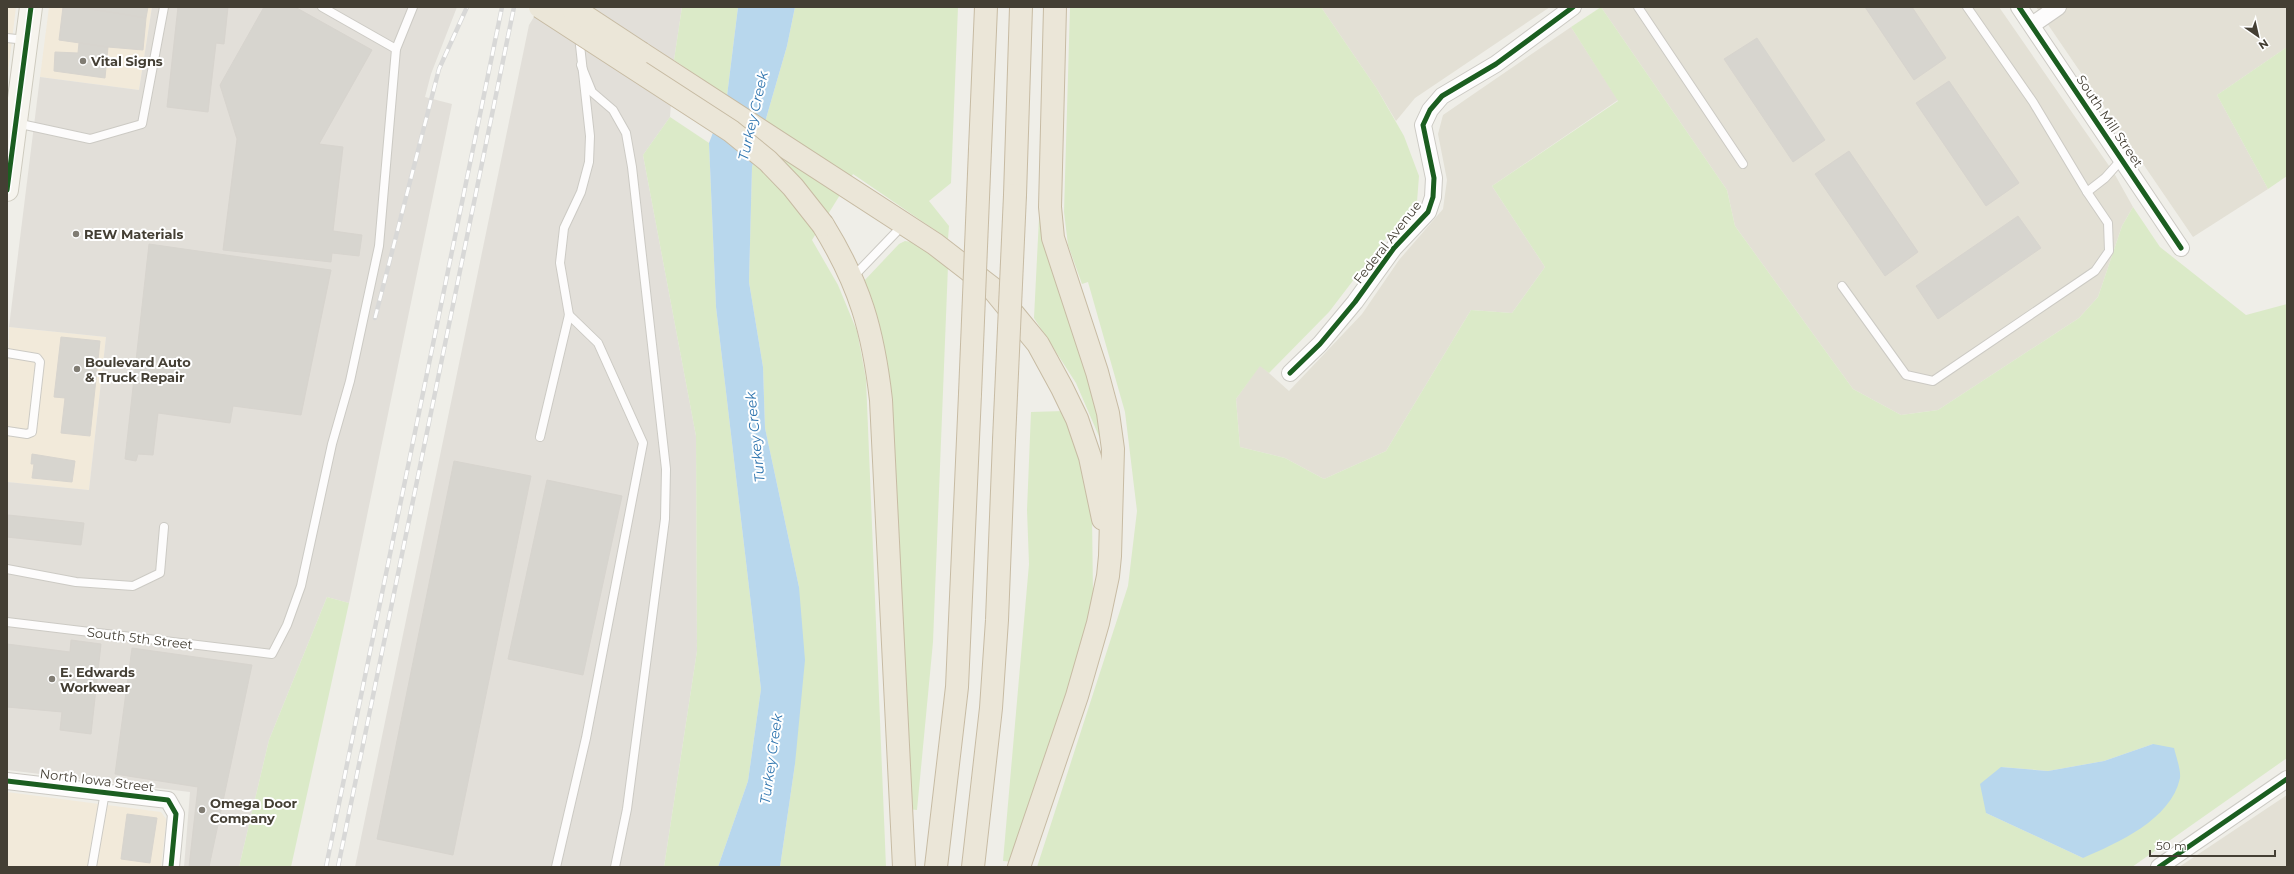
<svg xmlns="http://www.w3.org/2000/svg" width="2294" height="874" font-family="Montserrat,sans-serif">
<style>
.residential{fill:#e3e0d5}
.commercial{fill:#f2eada}
.industrial{fill:#e2dfd9}
.green{fill:#dbeac8;fill-rule:evenodd}
.water{fill:#b8d7ed}
.building{fill:#d7d5cf;stroke:#d7d4ce}
.lines{fill:none;stroke-linecap:round;stroke-linejoin:round}
.service-casing{stroke:#cccac4;stroke-width:10}
.minor-casing{stroke:#cccac4;stroke-width:18}
.secondary-casing{stroke:#cecbbf;stroke-width:24}
.motorway-casing{stroke:#c7bba3;stroke-width:24}
.service{stroke:#fdfcfc;stroke-width:8}
.minor{stroke:#fdfcfc;stroke-width:16}
.secondary{stroke:#f6f4ee;stroke-width:22}
.motorway{stroke:#ebe6d8;stroke-width:22}
.rail-casing{stroke:#d8d8d7;stroke-width:4.5}
.rail{stroke:#fff;stroke-width:3;stroke-dasharray:9;stroke-linecap:butt}
.motorway-bridge-casing{stroke:#c7bba3;stroke-width:24;stroke-linecap:butt}
.motorway-bridge{stroke:#ebe6d8;stroke-width:22}
.cycleway-casing{stroke:#fff;stroke-width:8}
.cycleway{stroke:#1b5e20;stroke-width:5}
.poi-dot{fill:#807c73;stroke:#fff;stroke-width:1.5}
.labels{text-anchor:middle;stroke-width:4;stroke-linejoin:round;paint-order:stroke}
.poi-label{font-size:13px;font-weight:bold;fill:#443f34;stroke:#fff;text-anchor:start}
.street-label{font-size:13px;fill:#443f34;stroke:#fff}
.water-label{font-size:14px;font-style:italic;fill:#2f75af;stroke:#fff}
</style>
<rect width="100%" height="100%" fill="#efeee8"/>
<g class="residential">
<path d="M1321,7h229l-135,91 -19,23 -19,-32z"/>
<path d="M1601,7h398l115,166 19,34 -11,19 -24,71 -19,21 -141,92 -37,5 -48,-26 -118,-163 -8,-36z"/>
<path d="M2036,7h251v40l-70,48 51,94 -75,48z"/>
<path d="M1571,27l47,73 -126,86 53,81 -33,46 -41,-3 -85,141 -62,28 -39,-21 -45,-11 -4,-48 24,-34 29,26 73,-77 37,-54 44,-51 4,-29 -9,-46 5,-19z"/>
<path d="M2287,795v72h-108z"/>
</g>
<g class="commercial">
<path d="M7,7h9l-9,74z"/>
<path d="M49,7h103l-13,83 -99,-13z"/>
<path d="M9,327l97,10 -17,153 -82,-8z"/>
<path d="M7,792l154,20 5,7v4l-5,44h-154z"/>
</g>
<g class="industrial">
<path d="M152,7h305l-26,67 -6,23 27,7 -103,499 -22,-6 -58,143 -30,127h-55l6,-75 -183,-22v-288l82,8 17,-153 -97,-10 31,-250 99,13z"/>
<path d="M540,7h142l-8,53 -4,57 -27,38 53,281 1,215 -33,216h-309l174,-842z"/>
</g>
<g class="green">
<path d="M682,7h56l-11,89 -53,-36z"/>
<path d="M795,7h163l-7,176 -22,18 20,25 -1,13 -95,-65 -41,66 26,45 19,46 9,48 20,488h-106l15,-103 4,-177 -34,-159 -2,-61 -14,-85 3,-115 35,-121z"/>
<path d="M1070,7h251l56,82 27,47 15,40 -2,26 -36,42 -52,68 -60,61 -9,-7 -24,33 4,48 45,11 39,21 62,-28 85,-141 41,3 33,-46 -53,-81 126,-85 -47,-74 30,-20 126,183 8,36 118,163 48,26 37,-5 141,-92 19,-21 24,-71 11,-19 27,40 86,68 41,-11v454l-155,109h-1095l91,-281 9,-75 -12,-99 -37,-130 -6,2 -14,-39 -4,-33zM2153,744l-70,114 -97,-45 16,-46 46,4 56,-10z"/>
<path d="M2287,47v129l-19,13 -51,-94z"/>
<path d="M670,117l39,26 7,164 45,382 -13,92 -30,86h-54l33,-216 -1,-215 -53,-281z"/>
<path d="M1042,217l50,165 9,59 -25,-58 -42,-65 5,-100z"/>
<path d="M905,241l7,1 36,24 -15,376 -16,168 -9,-1 -44,-528 35,-37z"/>
<path d="M1064,411l17,46 11,58 1,79 -12,57 -68,211 -10,-1 26,-297 -2,-54 4,-98z"/>
<path d="M327,597l22,6 -58,264h-52l30,-127z"/>
</g>
<g class="water">
<path d="M738,7h57l-8,39 -35,121 -3,115 14,85 2,61 34,159 6,73 -10,104 -15,103h-62l30,-86 13,-92 -45,-382 -7,-164 18,-47z"/>
<path d="M2153,744l21,4c2,8 7,22 6,30 -9,42 -63,65 -97,80l-97,-45 -6,-29 21,-17 47,4 56,-10z"/>
</g>
<g class="building">
<path d="M63,7h16l67,11 -3,32 -35,-3 -49,-7z"/>
<path d="M79,7h69l-2,11z"/>
<path d="M178,7h50l-4,37 -8,-1 -8,69 -41,-5z"/>
<path d="M264,7h31l77,43 -53,94 24,3 -10,84 29,4 -3,21 -27,-3 -1,9 -108,-12 14,-111 -17,-54z"/>
<path d="M1865,7h47l34,51 -32,22z"/>
<path d="M1757,38l68,102 -32,22 -69,-103z"/>
<path d="M79,43l29,4 -3,31 -51,-7 1,-19 23,1z"/>
<path d="M1949,81l70,102 -33,23 -70,-103z"/>
<path d="M1849,151l69,101 -33,24 -70,-102z"/>
<path d="M2018,216l23,32 -103,71 -22,-33z"/>
<path d="M149,244l182,26 -30,145 -68,-9 -3,17 -72,-10 -5,42 -15,-1 -2,7 -11,-2z"/>
<path d="M61,337l39,4 -10,95 -29,-3 4,-35 -11,-1z"/>
<path d="M32,454l43,7 -3,21 -40,-4 2,-14h-3z"/>
<path d="M454,461l77,15 -78,379 -76,-16z"/>
<path d="M547,480l75,16 -39,179 -75,-16z"/>
<path d="M8,515l76,8 -3,22 -74,-8z"/>
<path d="M71,640l30,4 -10,90 -31,-4 2,-18 -55,-5v-63l63,8z"/>
<path d="M132,648l120,17 -43,202h-20l9,-80 -83,-13z"/>
<path d="M127,814l30,4 -7,45 -29,-4z"/>
</g>
<g class="lines">
<g class="service-casing">
<g id="service">
<path d="M322,7l74,42"/>
<path d="M1638,7l105,157"/>
<path d="M1967,7l66,95 54,90 18,-14 17,-19"/>
<path d="M7,38l19,2"/>
<path d="M581,65l11,27 21,18 13,23 6,34 34,302 -1,50 -38,290 -12,58"/>
<path d="M16,123l74,16 52,-15 22,-117"/>
<path d="M853,277l50,-52"/>
<path d="M1842,286l64,89 27,6 162,-110 14,-20 -1,-28 -21,-31"/>
<path d="M7,353l30,5 3,4 -8,70 -5,2 -20,-3"/>
<path d="M540,437l29,-122 -9,-52 4,-35 17,-36 8,-30 1,-26 -11,-100"/>
<path d="M7,569l69,13 57,4 27,-13 4,-46"/>
<path d="M7,622l265,32 15,-29 14,-39 31,-142 18,-63 29,-135 17,-197 17,-42"/>
<path d="M92,867l13,-75"/>
<path d="M556,867l30,-129 57,-295 -45,-100 -29,-28"/>
</g>
</g>
<g class="minor-casing">
<g id="minor">
<path d="M2019,7l162,241"/>
<path d="M2032,25l26,-18"/>
<path d="M1290,373l30,-29 35,-42 39,-54 34,-36 5,-15 1,-19 -11,-53 7,-15 12,-14 54,-32 77,-57"/>
<path d="M7,781l161,19 8,14 -5,53"/>
<path d="M2159,867l128,-88"/>
</g>
</g>
<g class="secondary-casing">
<path id="secondary" d="M7,190l24,-183"/>
</g>
<g class="motorway-casing">
<g id="motorway">
<path d="M641,53l294,191 57,44 46,56 24,44 15,31 13,38 13,62"/>
<path d="M980,149l6,-142"/>
<path d="M1015,195l6,-188"/>
<path d="M823,225c37,60 50,105 58,175l23,467"/>
<path d="M936,867l21,-180 13,-293"/>
<path d="M973,867l18,-159 6,-88 7,-180"/>
<path d="M1019,867l58,-171 21,-73 10,-47 2,-20 3,-107 -5,-36 -11,-41 -44,-134 -3,-31 5,-200"/>
</g>
</g>
<use href="#service" class="service"/>
<use href="#minor" class="minor"/>
<use href="#secondary" class="secondary"/>
<use href="#motorway" class="motorway"/>
<g class="rail-casing">
<g id="rail">
<path d="M375,318l64,-249 28,-62"/>
<path d="M326,867l176,-860"/>
<path d="M338,867l176,-860"/>
</g>
</g>
<use href="#rail" class="rail"/>
<g class="motorway-bridge-casing">
<g id="motorway-bridge">
<path d="M540,7l191,124 37,30 25,26 30,38"/>
<path d="M571,7l70,46"/>
<path d="M970,394l10,-245"/>
<path d="M1004,440l11,-245"/>
</g>
</g>
<use href="#motorway-bridge" class="motorway-bridge"/>
<g class="cycleway-casing">
<g id="cycleway">
<path d="M2019,7l162,241"/>
<path d="M7,190l24,-183"/>
<path d="M1290,373l30,-29 35,-42 39,-54 34,-36 5,-15 1,-19 -11,-53 7,-15 12,-14 54,-32 77,-57"/>
<path d="M7,781l161,19 8,14 -5,53"/>
<path d="M2159,867l128,-88"/>
</g>
</g>
<use href="#cycleway" class="cycleway"/>
</g>
<g class="poi-dot">
<circle cx="83" cy="61" r="4"/>
<circle cx="76" cy="234" r="4"/>
<circle cx="77" cy="369" r="4"/>
<circle cx="52" cy="679" r="4"/>
<circle cx="202" cy="810" r="4"/>
</g>
<g class="labels">
<g class="poi-label">
<text x="91" y="66">Vital Signs</text>
<text x="84" y="239">REW Materials</text>
<text x="85" y="367">Boulevard Auto<tspan x="85" dy="15">&amp; Truck Repair</tspan></text>
<text x="60" y="677">E. Edwards<tspan x="60" dy="15">Workwear</tspan></text>
<text x="210" y="808">Omega Door<tspan x="210" dy="15">Company</tspan></text>
</g>
<g class="street-label">
<text transform="translate(2110 121) rotate(56)" y="5">South Mill Street</text>
<text transform="translate(1387 242) rotate(-52)" y="5">Federal Avenue</text>
<text transform="translate(140 638) rotate(7)" y="5">South 5th Street</text>
<text transform="translate(97 780) rotate(7)" y="5">North Iowa Street</text>
</g>
<g class="water-label">
<text transform="translate(753 116) rotate(-77)" y="5">Turkey Creek</text>
<text transform="translate(755 437) rotate(-96)" y="5">Turkey Creek</text>
<text transform="translate(771 759) rotate(-82)" y="5">Turkey Creek</text>
</g>
</g>
<rect width="2294" height="874" fill="none" stroke="#443f34" stroke-width="16"/>
<g transform="translate(2258 36) rotate(146)" stroke="#ffffff" stroke-width="3" paint-order="stroke">
<path d="M0-3L7 15L0 10L-7 15Z" fill="#443f34"/>
<text y="-6" font-size="11" font-weight="bold" text-anchor="middle" fill="#443f34">N</text>
</g>
<path d="M2150 850v6h125v-6" fill="none" stroke="#443f34" stroke-width="2"/>
<text x="2156" y="850" font-size="12" fill="#443f34" stroke="#ffffff" stroke-width="3" paint-order="stroke">50 m</text>
</svg>
